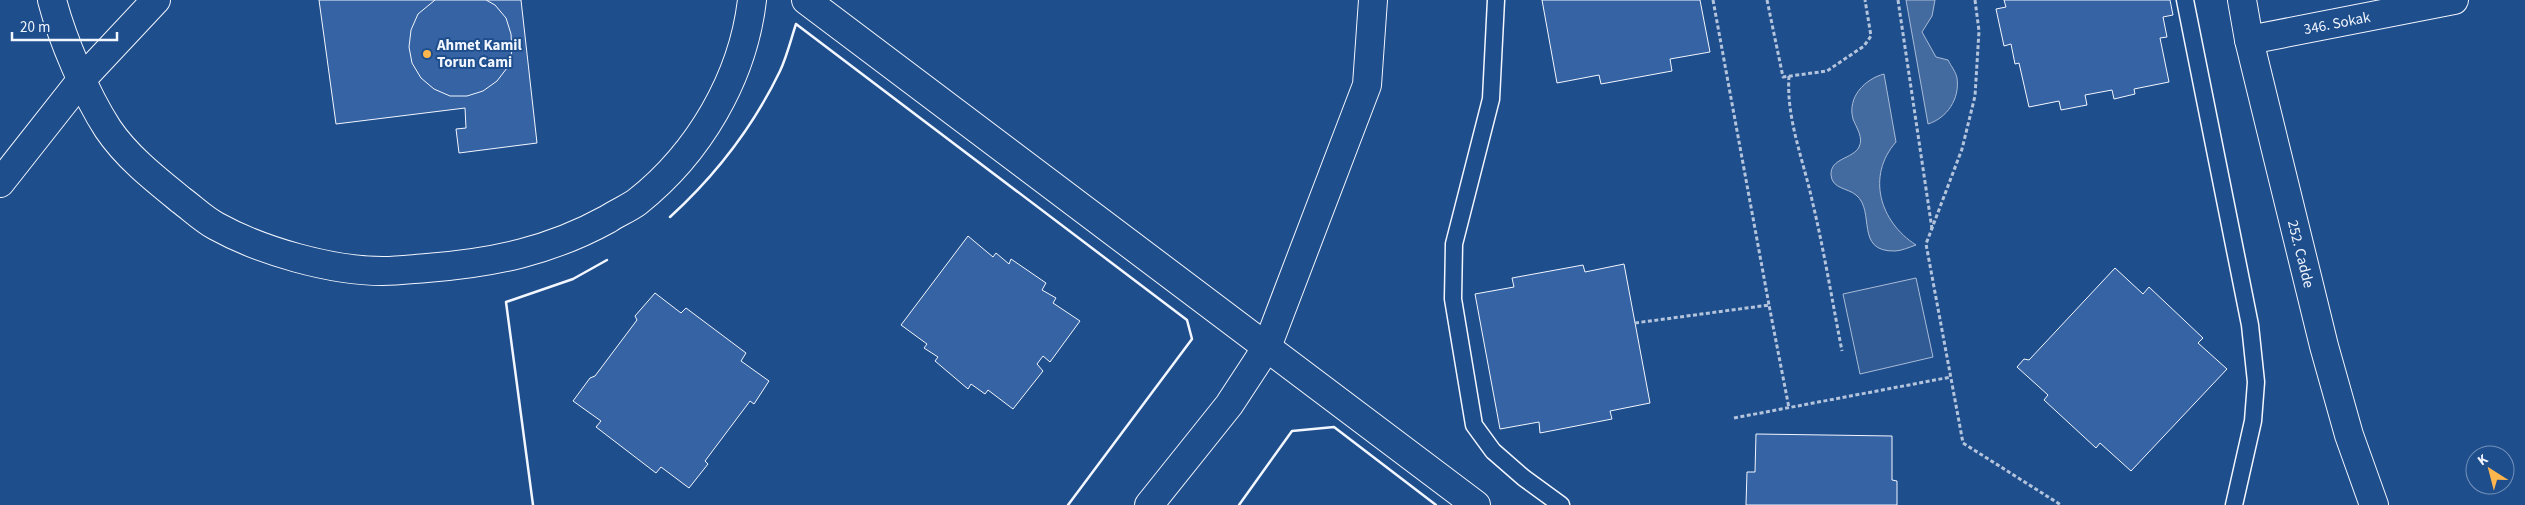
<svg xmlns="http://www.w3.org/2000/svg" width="2525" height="505" font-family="'Source Sans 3',sans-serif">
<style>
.built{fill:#305b95;stroke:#a8bbd7}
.water{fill:#446ba0;stroke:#a8bbd7}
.building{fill:#3563a3;stroke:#f2f6ff}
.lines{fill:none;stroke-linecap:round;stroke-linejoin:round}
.lane-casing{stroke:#f2f6ff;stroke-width:19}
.street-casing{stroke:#f2f6ff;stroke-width:30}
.secondary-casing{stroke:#f2f6ff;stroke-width:30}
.path{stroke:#b3c4dc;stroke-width:3;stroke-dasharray:4 2.5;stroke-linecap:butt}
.lane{stroke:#1f4e8c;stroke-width:16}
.street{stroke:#1f4e8c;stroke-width:28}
.secondary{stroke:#1f4e8c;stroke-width:28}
.wall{stroke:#f2f6ff;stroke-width:2.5}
.poi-dot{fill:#ffb74d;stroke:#1f4e8c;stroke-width:2}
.labels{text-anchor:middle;stroke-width:4;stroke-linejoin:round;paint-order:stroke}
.street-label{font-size:15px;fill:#f2f6ff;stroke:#1f4e8c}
.poi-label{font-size:15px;font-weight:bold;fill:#f2f6ff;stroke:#1f4e8c;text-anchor:start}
</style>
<rect width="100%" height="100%" fill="#1f4e8c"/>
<path class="built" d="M1916,278l17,79 -73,17 -17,-80z"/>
<g class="water">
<path d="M1906,0h29l-3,16 -10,16 14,25 12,3c3,6 8,12 9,18 3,21 -10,40 -29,46z"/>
<path d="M1884,74l12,68c-30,34 -16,80 20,103 -6,2 -15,6 -21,6 -41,1 -19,-40 -39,-56 -8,-7 -24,-6 -25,-20 -1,-17 22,-16 28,-28 5,-9 -3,-20 -6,-28 -6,-22 12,-40 31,-45z"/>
</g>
<g class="building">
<path d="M319,0h202l16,143 -78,10 -3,-24 10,-1 -1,-20 -129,16z"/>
<path d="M435,0h51l9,5 11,13 5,16 1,17 -5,17 -10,13 -14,10 -16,5h-17l-16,-7 -13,-11 -9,-15 -3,-16 2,-17 7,-16z"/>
<path d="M1542,0h158l10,52 -40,7 2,12 -71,13 -2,-9 -42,8z"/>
<path d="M2004,0h166l3,15 -10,2 4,20 -7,1 9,44 -35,7 1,5 -21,5 -2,-9 -27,5 2,10 -26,5 -2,-9 -30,6 -10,-44 -4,1 -4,-20 -7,2 -8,-37 10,-2z"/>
<path d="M968,236l25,21 3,-4 13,11 2,-5 35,24 -4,7 14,8 -3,5 27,18 -30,41 -7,-6 -6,8 6,7 -30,38 -25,-19 -3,4 -14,-10 -3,5 -33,-28 3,-4 -14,-9 3,-4 -26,-19z"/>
<path d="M1624,264l26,139 -40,8 2,8 -72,14 -1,-11 -39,7 -25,-135 39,-7 -2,-9 71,-13 2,7z"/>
<path d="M2115,268l28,26 6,-7 54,51 -5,5 29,26 -96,102 -31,-28 -4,5 -52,-48 4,-5 -31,-28 7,-8 5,1z"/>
<path d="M655,293l26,20 5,-5 60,45 -5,8 28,20 -15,23 -4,-3 -45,60 3,3 -19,24 -28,-21 -5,6 -60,-46 5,-6 -28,-20 17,-23 5,-2 42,-56 -2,-4z"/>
<path d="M1756,434l136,2v44l5,1v24h-151l1,-33h8z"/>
</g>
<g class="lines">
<g class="lane-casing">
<g id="lane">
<path d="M1496,0l-5,99 -37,145 -1,55 21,126 19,26 31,27 37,27"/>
<path d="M2185,0l65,325 6,57 -3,39 -19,84"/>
</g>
</g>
<g class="street-casing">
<g id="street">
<path d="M52,0c10,39 34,95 56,129 19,28 47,50 73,71 11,8 22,19 35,26 45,25 115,45 167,45 15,0 30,-2 44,-3 66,-5 123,-17 181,-49 9,-6 21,-11 29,-17 62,-49 106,-124 115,-202"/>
<path d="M806,0l670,505"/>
<path d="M2249,40l205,-40"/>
<path d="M0,183l82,-104 74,-79"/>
<path d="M1149,505l80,-100 38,-58 100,-262 6,-85"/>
</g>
</g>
<g class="secondary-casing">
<path id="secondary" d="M2242,0l7,40 75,306 25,89 25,70"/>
</g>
<g class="path">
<path d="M1713,0l56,305"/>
<path d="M1767,0l16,77 44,-6 37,-25 7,-10 -6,-36"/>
<path d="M1898,0l34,229"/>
<path d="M1975,0l4,31 -4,65 -13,53 -36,95 37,199 98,62"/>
<path d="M1789,76c-3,42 14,83 23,124 12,50 20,100 30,151"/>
<path d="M1635,323l134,-18 20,103"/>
<path d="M1734,418l217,-41"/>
</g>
<use href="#lane" class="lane"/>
<use href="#street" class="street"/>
<use href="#secondary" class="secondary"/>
<g class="wall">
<path d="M670,217c46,-42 83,-90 110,-146 7,-15 11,-32 16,-47l391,296 5,19 -124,166"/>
<path d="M533,505l-27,-203 67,-23 34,-19"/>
<path d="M1239,505l53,-74 42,-4 102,78"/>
</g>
</g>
<circle class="poi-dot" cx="427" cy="54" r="5"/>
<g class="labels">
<g class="street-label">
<text transform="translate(2337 23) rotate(-11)" y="5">346. Sokak</text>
<text transform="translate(2301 254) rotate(76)" y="5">252. Cadde</text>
</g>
<g class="poi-label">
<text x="437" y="50">Ahmet Kamil<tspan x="437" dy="17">Torun Cami</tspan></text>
</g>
</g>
<g transform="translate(2490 470) rotate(324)"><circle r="24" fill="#1f4e8c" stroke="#7391ba"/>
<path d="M0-4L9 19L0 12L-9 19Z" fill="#ffb74d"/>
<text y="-8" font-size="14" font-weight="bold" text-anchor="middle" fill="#f2f6ff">K</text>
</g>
<path d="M12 32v8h105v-8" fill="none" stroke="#f2f6ff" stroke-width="2.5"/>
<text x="20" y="32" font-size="15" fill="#f2f6ff" stroke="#1f4e8c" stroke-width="4" paint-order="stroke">20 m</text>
</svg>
